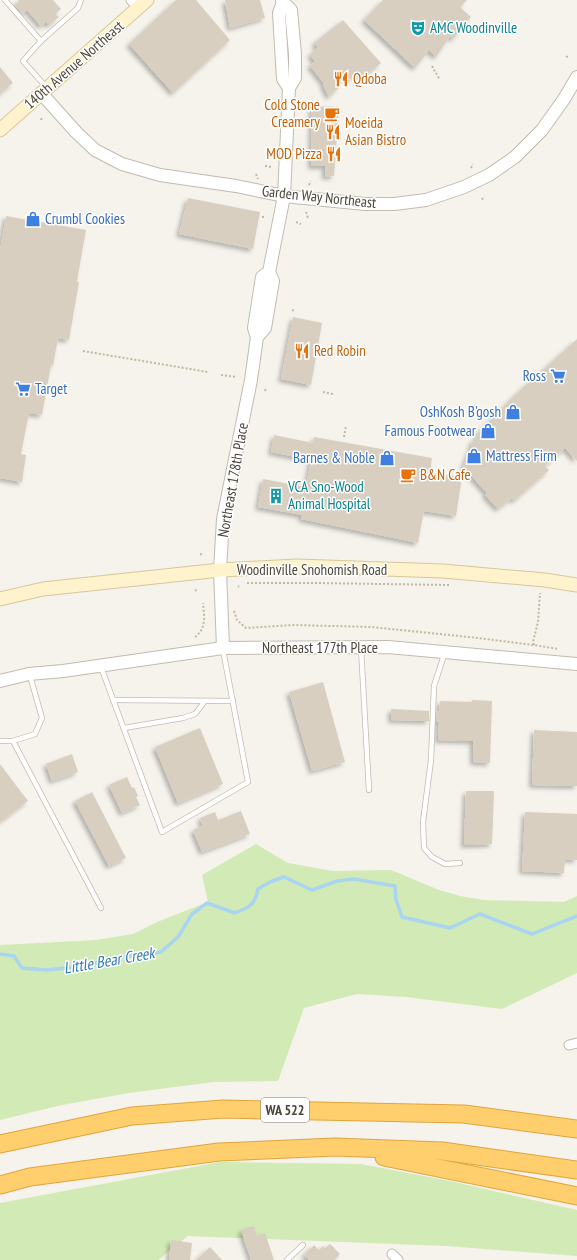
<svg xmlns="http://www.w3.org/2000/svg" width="577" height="1260" font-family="'PT Sans Narrow',sans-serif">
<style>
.green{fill:#d2eab5}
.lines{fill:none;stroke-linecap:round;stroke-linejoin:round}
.stream{stroke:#a9d4f2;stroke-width:3.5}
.building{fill:#d8cfc1;filter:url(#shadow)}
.service-casing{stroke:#c2bbae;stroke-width:6}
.minor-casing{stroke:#c2bbae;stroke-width:11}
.tertiary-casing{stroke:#c2bbae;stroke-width:14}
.secondary-casing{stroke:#d6c79b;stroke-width:15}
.motorway-casing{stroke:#e0a43c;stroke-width:19}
.path{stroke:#c4b79f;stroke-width:2;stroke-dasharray:2 2;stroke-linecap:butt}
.service{stroke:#fff;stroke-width:4.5}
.minor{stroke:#fff;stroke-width:9}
.tertiary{stroke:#fff;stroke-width:12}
.secondary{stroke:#fff3cd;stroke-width:13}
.motorway{stroke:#ffcf6e;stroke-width:17}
.labels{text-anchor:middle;stroke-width:3;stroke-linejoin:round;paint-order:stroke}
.shield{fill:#fff;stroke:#817c74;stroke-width:1}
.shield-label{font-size:14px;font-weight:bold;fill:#4b4439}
.culture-label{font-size:15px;fill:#0d838f;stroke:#fff;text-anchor:start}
.street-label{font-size:15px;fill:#4b4439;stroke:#fff}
.food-label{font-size:15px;fill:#c56008;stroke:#fff;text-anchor:start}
.shop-label{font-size:15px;fill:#366cbe;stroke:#fff;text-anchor:end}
.water-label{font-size:16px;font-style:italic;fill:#2e7ab2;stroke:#fff}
</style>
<defs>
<filter id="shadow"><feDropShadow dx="-3" dy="3" stdDeviation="2" flood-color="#0004"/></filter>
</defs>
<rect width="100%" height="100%" fill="#f6f3ec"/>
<g class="green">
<path d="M256,844l32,19 45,8 58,-1 48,20 21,6 24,4 80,2 13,-6v77l-75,36 -96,-12 -49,-3 -53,14 -26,73 -64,1 -85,11 -67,12 -62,15v-175l96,-5 37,-6 24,-12 51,-20 -6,-27z"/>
<path d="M220,1162l141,2 89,17 127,29v46l-131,-10 -258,-10 -30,24h-158v-57z"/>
</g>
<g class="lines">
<path class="stream" d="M0,954l14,2 8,12 25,2 38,-4 35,-9 41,-5 17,-15 14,-23 15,-11 28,10c15,-6 20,-8 23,-24l12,-7 14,-5 28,13 25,-9 17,-2 41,7 1,14 6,17 48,11 30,-14 52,20 45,-18"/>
</g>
<g class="building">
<path d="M18,0h35l8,9 -6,5 4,3 -10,8 -3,-3 -5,4 -14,-16 -5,4 -7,-9 4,-4z"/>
<path d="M176,0h20l34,40 -57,53 -44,-49z"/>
<path d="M225,0h35l5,18 -35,10z"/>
<path d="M383,0h84l-7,7 11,10 -18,22 -3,-3 -14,21 -7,-7 -14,18 -51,-48z"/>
<path d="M343,20l38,43 -17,14 -5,-6 -11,9 -7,-6 -3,14 -9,9 -5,-10 -1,-5 -13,-16 5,-5 -5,-6 8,-8 -4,-4z"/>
<path d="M0,67l13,16 -13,11z"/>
<path d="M312,106l27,1 -5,69 -9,1v-11h-14z"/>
<path d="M188,198l72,14 -7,37 -74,-15z"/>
<path d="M6,216l80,14 -9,51 2,1 -10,58 -11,-2 -5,28 -2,-1 -9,50 -13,-2 -8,41 5,1 -4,27 -22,-4v-227z"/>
<path d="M293,317l29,6 -11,62 -30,-6z"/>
<path d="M577,339v122l-12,-13 -20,18 4,4 -35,31 -2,-3 -14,11 -13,-14 2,-2 -24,-26 9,-22 -1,-2 7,-7 -1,-2 39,-40z"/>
<path d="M274,435l39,8 1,-6 118,21 -2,14 32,5 -6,39 -32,-5 -6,32 -117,-24 1,-4 -44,-8 5,-28 43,8 5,-27 -40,-8z"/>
<path d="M323,682l22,80 -33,9 -23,-79z"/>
<path d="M472,700l20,1 -2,62 -17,-1v-21l-35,-1 1,-18h-3l1,-11h2l1,-10 32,1z"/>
<path d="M391,709l38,2v10l-38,-1z"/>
<path d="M200,728l23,56 -45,19 -23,-56z"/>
<path d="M534,730l43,2v54l-45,-1z"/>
<path d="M72,754l6,18 -26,9 -6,-17z"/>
<path d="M0,764l28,37 -28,21z"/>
<path d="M127,777l5,11 2,-1 4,9 -2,1 4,8 -18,8 -13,-28z"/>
<path d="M466,791h28l-2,53 -28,1z"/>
<path d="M92,792l34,66 -17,8 -34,-65z"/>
<path d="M241,811l9,23 -48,18 -9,-22 10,-4 -3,-8 15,-6 3,8z"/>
<path d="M525,812l52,2v46l-12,-1 -1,14 -42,-2z"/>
<path d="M254,1226l3,10 8,-3 9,27h-23l-10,-30z"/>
<path d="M171,1240l21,3 -2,17h-21z"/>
<path d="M330,1244l10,10 -6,6h-26v-1l-4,-4 10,-10 5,5 4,-4 2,2z"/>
<path d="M210,1247l12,13h-26z"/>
</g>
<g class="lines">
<g class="service-casing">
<g id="service">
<path d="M5,0l36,41"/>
<path d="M47,88l-24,-27 18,-20 37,-33 3,-8"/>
<path d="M361,648l8,142"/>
<path d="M445,652l-11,34 -3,74 -8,62 1,26 8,9 13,7 15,-1"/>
<path d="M101,667l61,165 86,-50 -25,-132"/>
<path d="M113,700l120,1"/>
<path d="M124,728l59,-10 12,-4 10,-13"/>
<path d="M0,741h13l88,167"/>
<path d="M13,741l22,-7 7,-16 -12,-42"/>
<path d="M287,1260l16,-15"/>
</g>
</g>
<g class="minor-casing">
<g id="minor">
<path d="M131,0l8,8"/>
<path d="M569,1045l8,-2"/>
<path d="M392,1254l6,6"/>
</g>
</g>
<g class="tertiary-casing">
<g id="tertiary">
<path d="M282,0l1,2 -4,11 4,66 6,9"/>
<path d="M41,93l35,39 19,18 27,14 38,11 76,11 48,10 81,8h29l32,-4 38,-13 25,-12 26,-18 27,-27 22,-31 13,-22"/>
<path d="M257,337l-3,-9 8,-51 7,-5"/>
<path d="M223,648l-3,-78 3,-51 28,-139 6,-43 8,-9 8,-47 -4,-9 15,-76 5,-108 6,-10v-24l-4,-44 -8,-8"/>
<path d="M0,681l29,-7 34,-3 160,-23 165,-1 189,17"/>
</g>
</g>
<g class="secondary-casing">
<g id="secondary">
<path d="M0,130l147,-130"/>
<path d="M0,599l43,-10 177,-19 77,-4 146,5 102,9 32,5"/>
</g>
</g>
<g class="motorway-casing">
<g id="motorway">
<path d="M0,1144l132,-28 91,-7 241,5 113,15"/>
<path d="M384,1157l193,39"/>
<path d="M0,1185l30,-8 189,-25 116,-5 107,4 135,19"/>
</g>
</g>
<g class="path">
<path d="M566,57l3,-1"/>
<path d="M432,66l8,14"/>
<path d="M41,120l1,-3"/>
<path d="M265,166l6,1"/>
<path d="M471,168l2,-4"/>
<path d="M256,174l2,5"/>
<path d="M309,185l2,-4"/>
<path d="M482,198l2,3"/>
<path d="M306,212l2,6"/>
<path d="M262,217h4"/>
<path d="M296,222l5,2"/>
<path d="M292,310l3,1"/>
<path d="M83,351l125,21"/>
<path d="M221,375l16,2"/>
<path d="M265,391l1,-4"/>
<path d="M323,392l10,2"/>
<path d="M344,437l2,-11"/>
<path d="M200,554l4,1"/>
<path d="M247,583h69l133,2"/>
<path d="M238,586l1,1"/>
<path d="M195,591l2,-2"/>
<path d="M234,611l3,9 9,8 47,-3 78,2 98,10 65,8 24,4"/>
<path d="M195,637c12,-9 9,-22 8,-34"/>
<path d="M534,645l-1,-3 5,-20 2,-29"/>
</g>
<use href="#service" class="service"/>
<use href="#minor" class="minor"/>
<use href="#tertiary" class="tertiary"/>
<use href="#secondary" class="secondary"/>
<use href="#motorway" class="motorway"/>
</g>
<defs>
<g id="theatre-bare" transform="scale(1.2)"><path d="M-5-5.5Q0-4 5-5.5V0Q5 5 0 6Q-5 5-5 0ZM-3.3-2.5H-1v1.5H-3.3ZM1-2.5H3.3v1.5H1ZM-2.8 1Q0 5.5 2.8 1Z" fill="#0f9aa8" stroke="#fff" stroke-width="2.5" paint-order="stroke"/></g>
<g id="restaurant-bare" transform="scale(1.2)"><path d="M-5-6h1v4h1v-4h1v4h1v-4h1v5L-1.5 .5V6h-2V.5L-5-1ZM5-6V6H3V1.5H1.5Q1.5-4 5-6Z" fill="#e8710a" stroke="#fff" stroke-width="2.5" paint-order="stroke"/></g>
<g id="cafe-bare" transform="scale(1.2)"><path d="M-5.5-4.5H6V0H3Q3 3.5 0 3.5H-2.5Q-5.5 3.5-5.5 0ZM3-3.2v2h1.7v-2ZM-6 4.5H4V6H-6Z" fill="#e8710a" stroke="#fff" stroke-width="2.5" paint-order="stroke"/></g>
<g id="shop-bare" transform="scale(1.2)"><path d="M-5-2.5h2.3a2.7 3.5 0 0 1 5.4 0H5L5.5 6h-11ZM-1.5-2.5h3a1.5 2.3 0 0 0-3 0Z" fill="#3f7fe0" stroke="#fff" stroke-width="2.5" paint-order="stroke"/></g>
<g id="supermarket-bare" transform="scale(1.2)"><path d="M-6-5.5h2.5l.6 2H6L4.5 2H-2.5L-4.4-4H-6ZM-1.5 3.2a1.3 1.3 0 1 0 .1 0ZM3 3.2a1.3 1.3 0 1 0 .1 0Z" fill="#3f7fe0" stroke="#fff" stroke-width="2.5" paint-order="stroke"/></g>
<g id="building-bare" transform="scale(1.2)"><path d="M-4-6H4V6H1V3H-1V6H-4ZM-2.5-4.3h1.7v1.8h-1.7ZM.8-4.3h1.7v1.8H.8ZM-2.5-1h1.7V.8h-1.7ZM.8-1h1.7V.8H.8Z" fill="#0f9aa8" stroke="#fff" stroke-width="2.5" paint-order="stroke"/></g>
</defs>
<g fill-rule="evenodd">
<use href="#theatre-bare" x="418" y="28"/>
<use href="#restaurant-bare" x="341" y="79"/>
<use href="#cafe-bare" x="332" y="114"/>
<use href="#restaurant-bare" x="333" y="132"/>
<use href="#restaurant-bare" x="334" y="154"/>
<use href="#shop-bare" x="33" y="219"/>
<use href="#restaurant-bare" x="302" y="351"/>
<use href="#supermarket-bare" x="558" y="376"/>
<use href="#supermarket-bare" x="23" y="389"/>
<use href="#shop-bare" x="513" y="412"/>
<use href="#shop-bare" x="488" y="431"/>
<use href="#shop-bare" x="474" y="456"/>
<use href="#shop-bare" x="387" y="458"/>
<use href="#cafe-bare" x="408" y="475"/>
<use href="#building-bare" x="276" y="496"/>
</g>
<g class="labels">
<rect class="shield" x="261" y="1098" width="48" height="24" rx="3"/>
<g class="shield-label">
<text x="285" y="1115">WA 522</text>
</g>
<g class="culture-label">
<text x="430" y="33">AMC Woodinville</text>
<text x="288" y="492">VCA Sno-Wood<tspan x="288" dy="17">Animal Hospital</tspan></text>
</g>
<g class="street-label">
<text transform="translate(74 65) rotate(-41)" y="5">140th Avenue Northeast</text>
<text transform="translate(319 197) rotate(6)" y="5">Garden Way Northeast</text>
<text transform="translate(233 480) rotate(-80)" y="5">Northeast 178th Place</text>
<text x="312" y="575">Woodinville Snohomish Road</text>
<text x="320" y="653">Northeast 177th Place</text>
</g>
<g class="food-label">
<text x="353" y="84">Qdoba</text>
<text x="320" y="110" text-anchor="end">Cold Stone<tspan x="320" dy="17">Creamery</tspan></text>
<text x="345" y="128">Moeida<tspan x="345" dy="17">Asian Bistro</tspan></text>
<text x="322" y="159" text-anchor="end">MOD Pizza</text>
<text x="314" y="356">Red Robin</text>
<text x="420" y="480">B&amp;N Cafe</text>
</g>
<g class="shop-label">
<text x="45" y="224" text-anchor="start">Crumbl Cookies</text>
<text x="546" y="381">Ross</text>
<text x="35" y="394" text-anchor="start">Target</text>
<text x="501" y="417">OshKosh B'gosh</text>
<text x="476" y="436">Famous Footwear</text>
<text x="486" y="461" text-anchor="start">Mattress Firm</text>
<text x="375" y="463">Barnes &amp; Noble</text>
</g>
<g class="water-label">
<text transform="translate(109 960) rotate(-10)" y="6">Little Bear Creek</text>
</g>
</g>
</svg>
